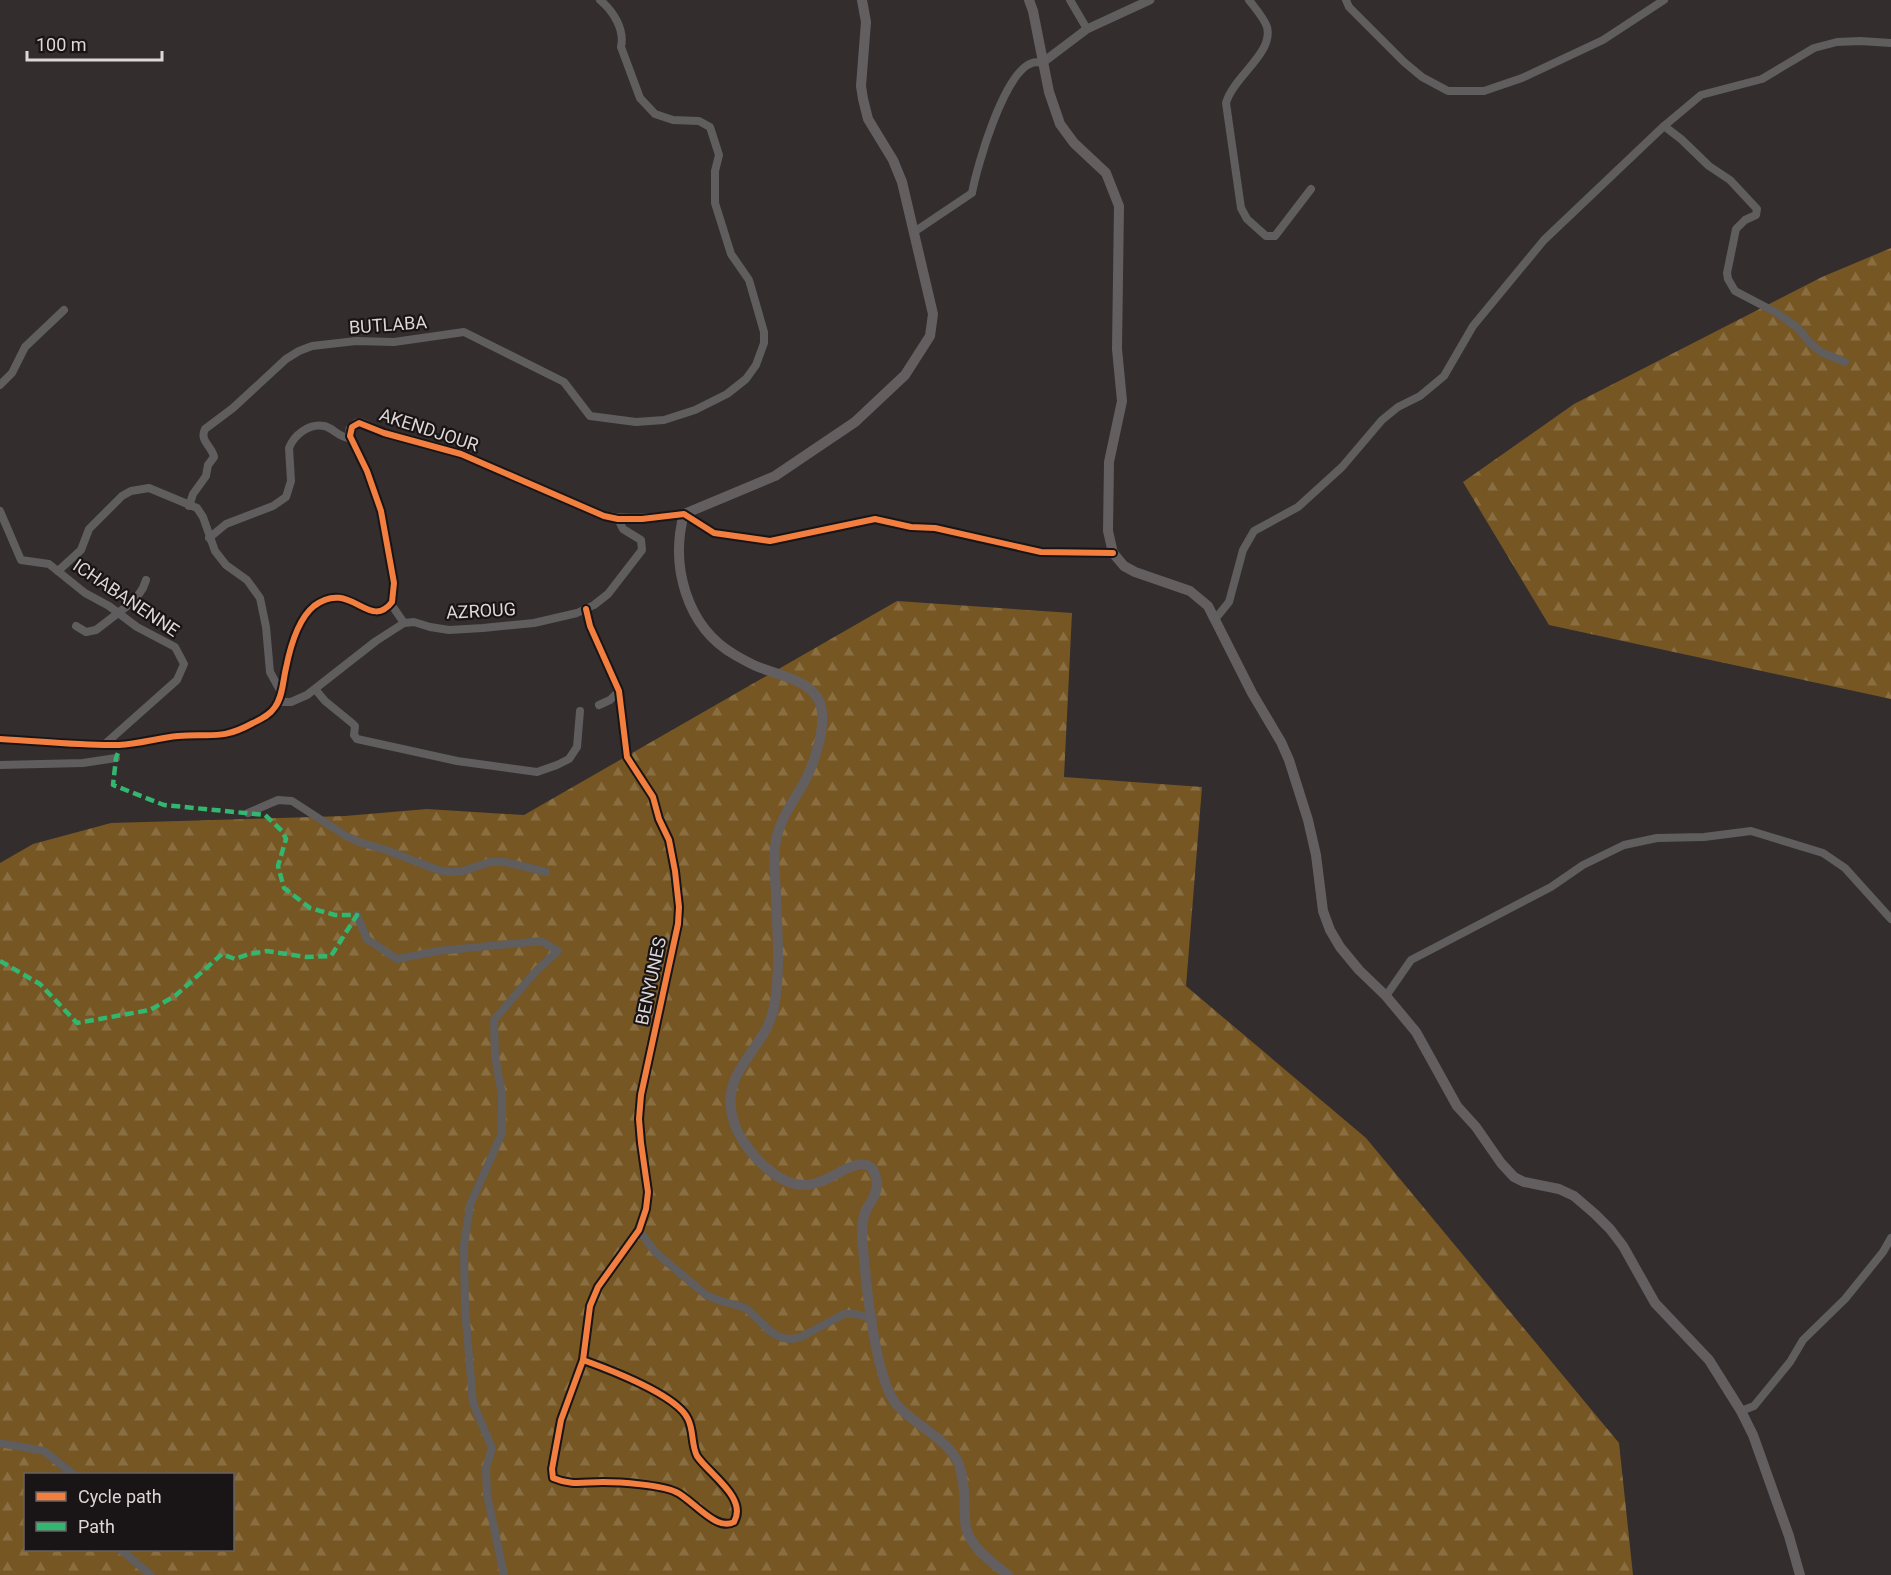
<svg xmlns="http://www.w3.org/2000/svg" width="1891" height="1575" font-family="Roboto,sans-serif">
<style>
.forest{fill:url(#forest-firs);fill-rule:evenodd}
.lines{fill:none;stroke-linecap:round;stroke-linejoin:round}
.minor{stroke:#5f5d5e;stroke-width:8}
.tertiary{stroke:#5f5d5e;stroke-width:9}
.secondary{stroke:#635f61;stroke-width:10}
.quiet{stroke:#33b770;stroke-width:4.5;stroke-dasharray:9 4.5;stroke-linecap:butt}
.cycleway-casing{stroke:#191415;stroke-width:10}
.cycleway{stroke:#f27e40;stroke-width:6}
.labels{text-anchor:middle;stroke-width:4.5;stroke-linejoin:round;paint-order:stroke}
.street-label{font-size:18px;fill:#ded7d7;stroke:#191415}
</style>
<defs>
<pattern id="forest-firs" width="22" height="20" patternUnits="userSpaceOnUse" patternTransform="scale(1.5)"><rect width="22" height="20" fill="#765623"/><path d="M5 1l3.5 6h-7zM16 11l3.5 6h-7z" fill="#896e42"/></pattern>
</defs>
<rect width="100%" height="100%" fill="#332d2d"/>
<g class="forest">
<path d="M1891,248v451l-342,-74 -86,-143 111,-78 248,-127z"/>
<path d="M897,601l175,12 -8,164 138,10 -16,199 180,152 253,305 14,132h-1633v-712l33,-19 78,-21 234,-7 82,-7 97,6zM26,1474h206v76h-206z"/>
</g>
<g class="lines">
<g class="minor">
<path d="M1070,0l17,29"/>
<path d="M1249,0c6,8 15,18 18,27 7,26 -34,50 -41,76l15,105 6,11 19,17h9l36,-47"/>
<path d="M1346,0l3,7 55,55 18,15 26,14h36l38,-13 81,-38 61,-40"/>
<path d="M1664,126l17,13 28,27 21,14 27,29 -1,6 -11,5 -9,9 -9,44 1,6 7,12 42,22 21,15 12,15 11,9 24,10"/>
<path d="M914,232l58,-39c5,-27 32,-121 60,-130 2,-1 8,-1 10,0"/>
<path d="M0,385l12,-12 13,-26 39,-37"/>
<path d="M189,506l4,-12 13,-18 2,-11 6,-8c-2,-11 -15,-16 -9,-28l28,-21 53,-49 13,-8 13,-5 44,-5 38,1 70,-10 100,50 26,34 46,6 28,-2 31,-10 32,-16 19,-15 10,-14 8,-22v-11l-15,-52 -18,-26 -16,-51v-32l4,-16 -9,-28 -11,-6 -26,-1 -18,-6 -15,-16 -19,-51c4,-18 -8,-36 -21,-47"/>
<path d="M0,511l21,49 28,4 36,29 24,13 28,21 38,20 9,17 -7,16 -72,64"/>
<path d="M684,514l30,19 56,8 105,-22 36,8 24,1 106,24 72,1"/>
<path d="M209,538l17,-14 47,-18 13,-9 5,-16 -2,-33c5,-13 20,-25 35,-22 10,2 15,12 26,12"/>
<path d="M58,571l23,-21 8,-21 33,-33 9,-5 18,-3 48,20 6,9 12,34 11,14 21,15 13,18 6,29 4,45 11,20"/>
<path d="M391,604l13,19"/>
<path d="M1216,618l13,-16 14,-52 11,-19 44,-24 44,-40 40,-47 16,-13 22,-11 24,-20 29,-50 71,-86 120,-114 37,-31 61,-16 52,-31 23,-6 23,-1 31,2"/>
<path d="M76,626l10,6 10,-2 39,-30 8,-12 3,-8"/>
<path d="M315,689l10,12 27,22 3,3 -1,9 3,4 100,22 80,11 20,-7 12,-6 8,-12 3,-36"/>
<path d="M277,702h14l16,-7 69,-54 28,-18 10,-1 16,5 19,3 34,-2 51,-5 43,-10 17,-8 14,-11 34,-44 -1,-10 -18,-11 -5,-10"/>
<path d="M599,705l11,-5 9,-9"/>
<path d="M0,765l83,-2 33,-5"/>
<path d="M248,813l30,-13 14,1 54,35 13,6 27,8 52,20 12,2 13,-1 27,-9h15l41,10"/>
<path d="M357,915l10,24 30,20 41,-8 103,-10 17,10 -21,19 -43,50 1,36 7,39v38l-32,72 -6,41 1,62 8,95 19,45 -6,20 1,26 17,81"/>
<path d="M1386,996l25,-36 140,-73 32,-22 41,-20 33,-7 47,-1 47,-6 72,22 22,15 46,51"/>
<path d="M639,1230l16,22 51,43 15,6 25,7 25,24 11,6 10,1 9,-2 43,-23h11l18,5"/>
<path d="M583,1360c25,9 94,35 105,59 6,12 3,25 9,37 12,18 51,42 37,66 -18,10 -42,-23 -58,-30 -14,-7 -56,-10 -73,-10 -20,0 -31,4 -50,-4l-1,-9 9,-49 22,-60 7,-54 8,-19 41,-57 7,-21 2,-17 -7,-49 -2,-24 2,-24 37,-171 1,-17 -4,-36 -6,-31 -10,-21 -6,-22 -26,-40 -8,-66 -29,-65 -4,-17"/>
<path d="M1741,1411l13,-5 36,-44 13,-22 42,-41 38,-47 8,-14"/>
<path d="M0,1443l44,8 29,23"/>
<path d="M121,1550l30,25"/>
</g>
<g class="tertiary">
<path d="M1042,63l45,-34 63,-29"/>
<path d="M0,739c39,2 80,7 119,6 20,-1 39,-7 59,-9 34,-3 42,5 75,-13 8,-4 17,-8 22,-16 8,-11 8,-27 11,-39 4,-20 12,-49 28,-62 37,-28 55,26 78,-4l2,-19 -13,-72 -14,-40 -17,-35v-7l7,-6h5l22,10 77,21 143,62c27,5 53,1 80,-2"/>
</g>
<g class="secondary">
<path d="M862,0l4,22 -5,64 2,13 5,20 25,41 9,22 31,132 -3,22 -25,39 -50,47 -80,54 -91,38c-14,51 2,113 51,141 7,4 14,8 21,11 23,10 63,14 66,46 2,21 -7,47 -15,65 -9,18 -23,35 -29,55 -6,20 -3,41 -2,61 1,37 5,78 -2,114 -8,43 -55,63 -41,112 7,27 43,68 74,66 7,-1 16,-4 22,-7 14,-7 41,-27 47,0 4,14 -6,23 -11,35 -3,8 -3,15 -3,23 3,38 12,142 35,169 18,20 46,31 60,55 5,9 6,21 7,31 1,12 0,25 2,37 6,21 26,34 42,47"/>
<path d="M1029,0l4,11 16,81 11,32 14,19 32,30 13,33 -2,143 5,52 -13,61 -1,69 5,22 11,13 11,6 55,19 18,15 44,87 29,49 8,18 19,60 8,35 7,56 7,19 10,17 19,23 27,26 30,36 41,74 19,21 25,36 13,14 10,5 35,7 15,7 21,18 15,15 13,17 32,57 54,57 32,51 12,24 36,101 11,39"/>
</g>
<path class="quiet" d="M0,961l40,23 37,39 73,-13 25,-14 47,-42 13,5 14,-5 18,-3 39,6 25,-1 26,-41h-22l-25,-7 -26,-20 -6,-22 8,-27 -4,-8 -17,-16 -101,-10 -51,-20 3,-27 5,-13"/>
<g class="cycleway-casing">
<g id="cycleway">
<path d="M0,739c39,2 80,7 119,6 20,-1 39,-7 59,-9 34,-3 42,5 75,-13 8,-4 17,-8 22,-16 8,-11 8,-27 11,-39 4,-20 12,-49 28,-62 37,-28 55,26 78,-4l2,-19 -13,-72 -14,-40 -17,-35 2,-9 7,-4 25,10 77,21 143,62 14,3h24l42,-5 30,19 56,8 105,-22 36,8 24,1 106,24 72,1"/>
<path d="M583,1360c25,9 94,35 105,59 6,12 3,25 9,37 12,18 51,42 37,66 -18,10 -42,-23 -58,-30 -14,-7 -56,-10 -73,-10 -20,0 -31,4 -50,-4l-1,-9 9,-49 22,-60 7,-54 8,-19 41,-57 7,-21 2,-17 -7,-49 -2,-24 2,-24 37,-171 1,-17 -4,-36 -6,-31 -10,-21 -6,-22 -26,-40 -8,-66 -29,-65 -4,-17"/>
</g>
</g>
<use href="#cycleway" class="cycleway"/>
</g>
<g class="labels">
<g class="street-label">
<text transform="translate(388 325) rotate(-4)" y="6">BUTLABA</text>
<text transform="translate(429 430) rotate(18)" y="6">AKENDJOUR</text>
<text transform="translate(126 598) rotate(34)" y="6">ICHABANENNE</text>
<text transform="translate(481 611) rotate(-3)" y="6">AZROUG</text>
<text transform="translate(651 981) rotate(-78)" y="6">BENYUNES</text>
</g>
</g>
<rect x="24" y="1473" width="210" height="78" fill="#191415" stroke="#686263" stroke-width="1.5"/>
<rect x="36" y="1492" width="30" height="9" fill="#f27e40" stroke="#686263" stroke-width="1.5"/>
<text x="78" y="1503" font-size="18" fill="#ded7d7">Cycle path</text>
<rect x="36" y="1522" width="30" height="9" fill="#33b770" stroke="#686263" stroke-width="1.5"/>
<text x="78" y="1533" font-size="18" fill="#ded7d7">Path</text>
<path d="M27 51v9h135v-9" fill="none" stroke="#ded7d7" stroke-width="3"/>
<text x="36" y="51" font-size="18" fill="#ded7d7" stroke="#191415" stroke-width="4.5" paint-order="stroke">100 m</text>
</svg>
